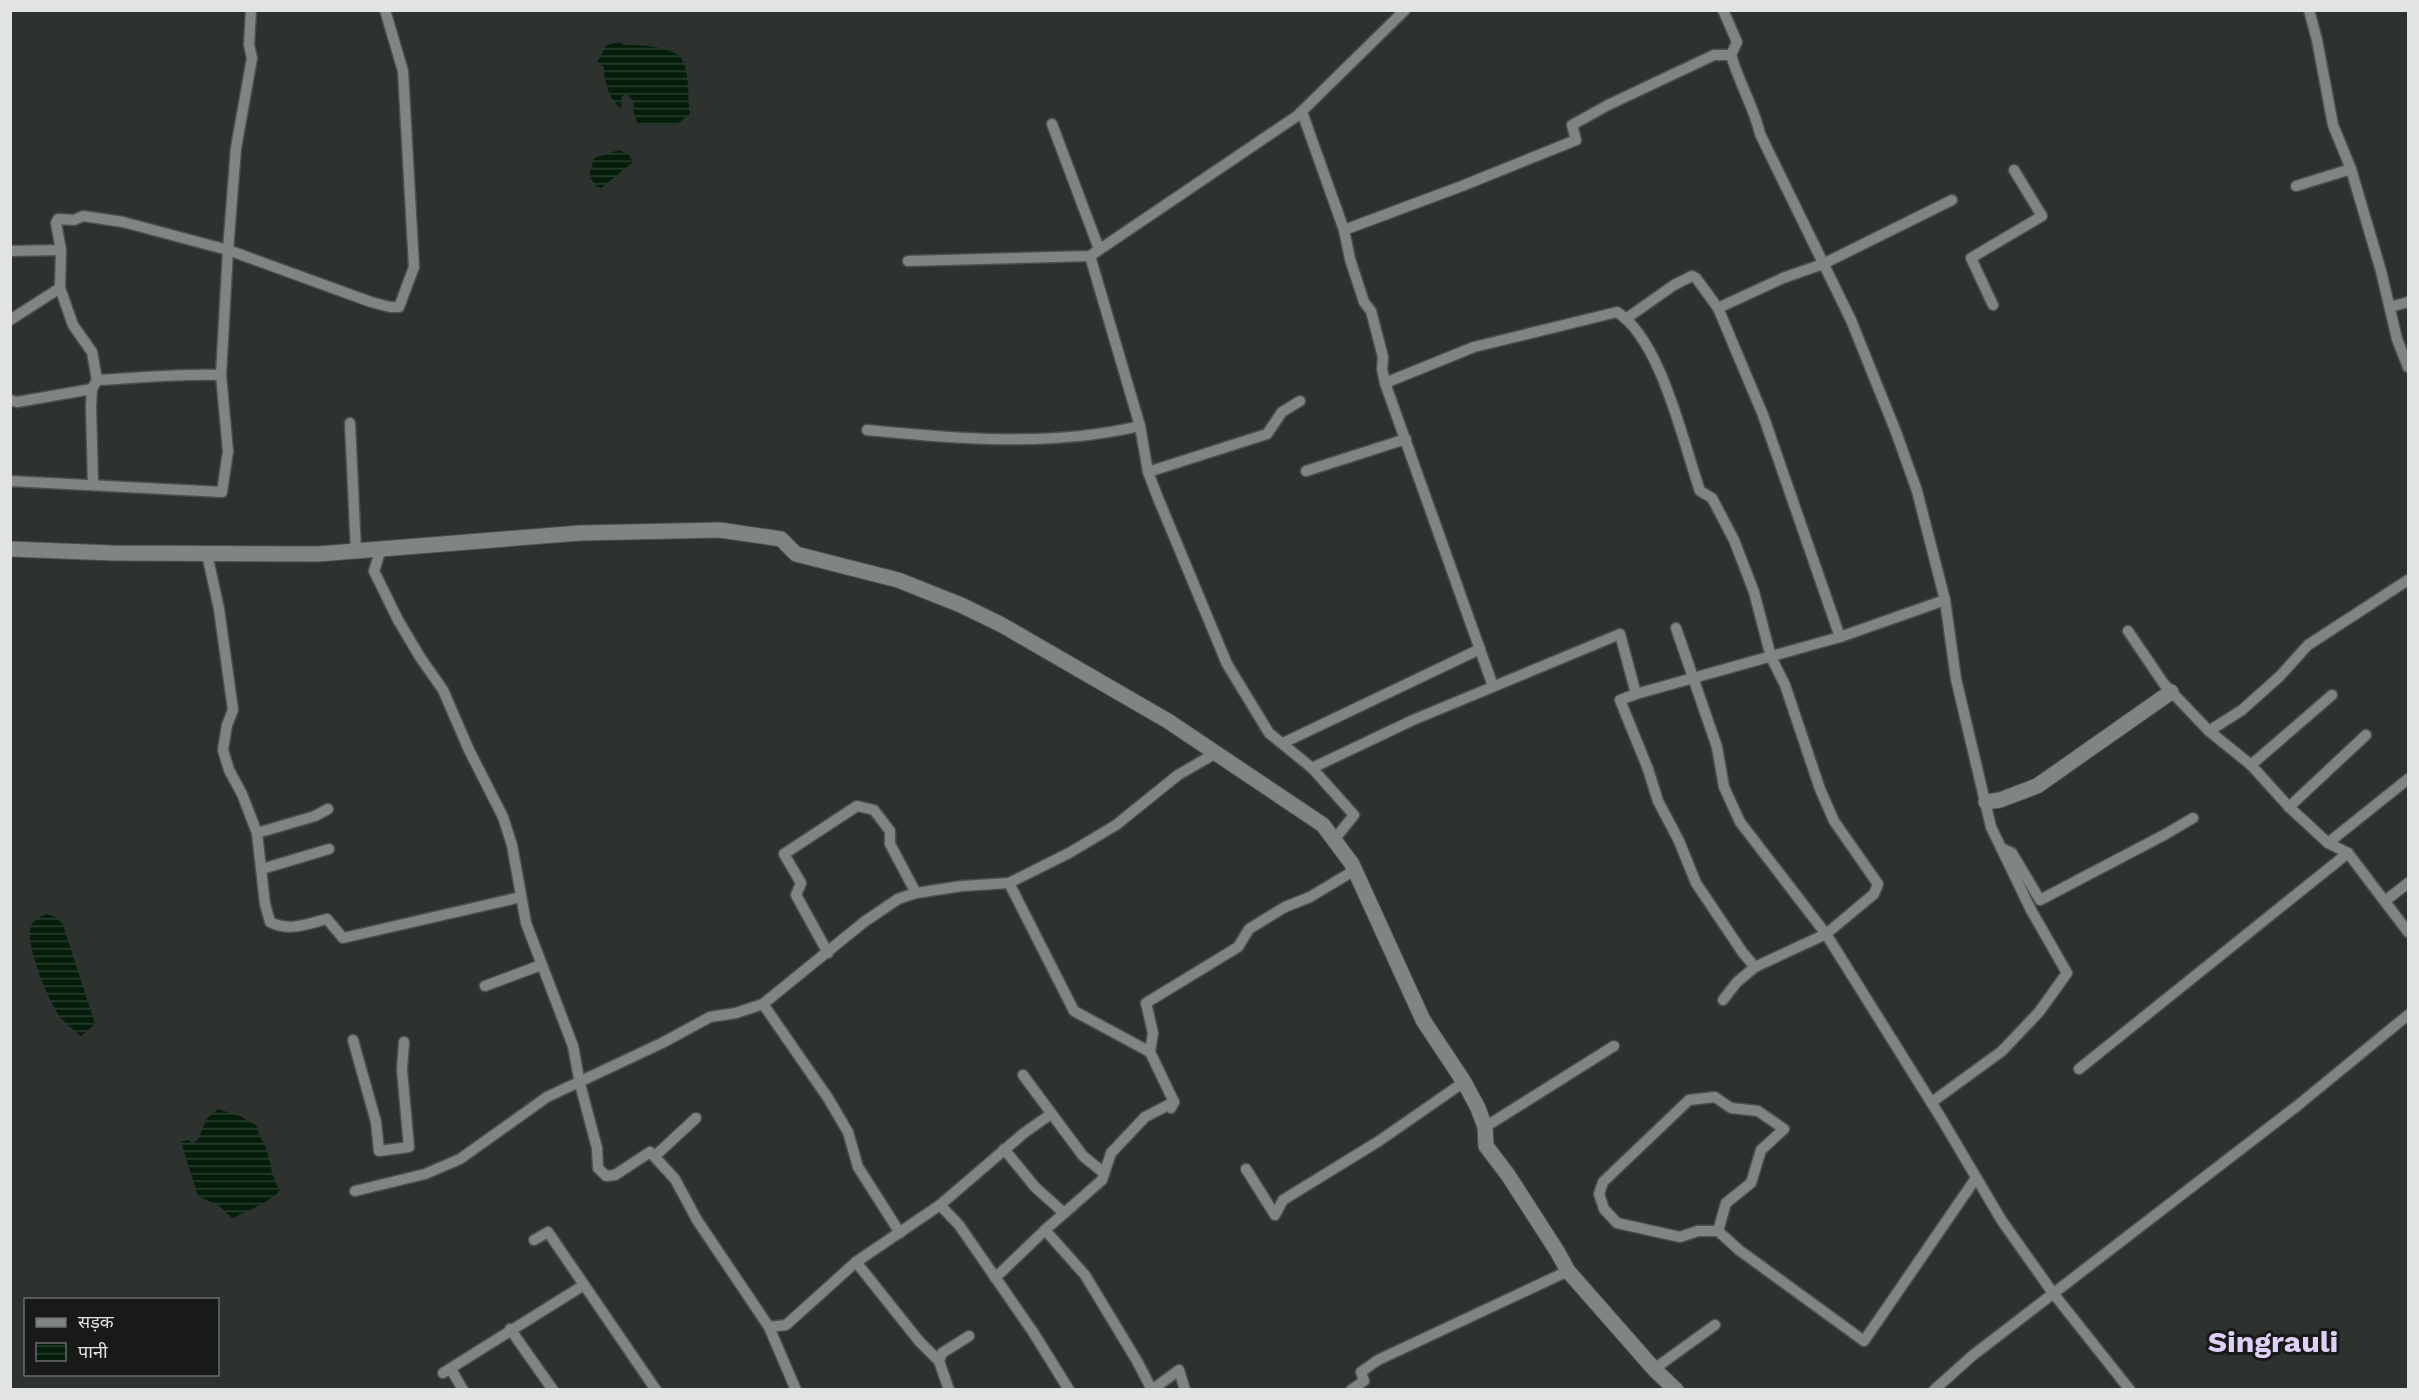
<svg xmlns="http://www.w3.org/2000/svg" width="2419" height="1400" font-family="'Work Sans','Noto Sans Devanagari',sans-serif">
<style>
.water{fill:url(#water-rules)}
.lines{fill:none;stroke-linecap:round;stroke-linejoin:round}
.street-casing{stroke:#4c4f4c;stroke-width:13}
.secondary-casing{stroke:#4c4f4c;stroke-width:17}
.street{stroke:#808581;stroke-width:10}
.secondary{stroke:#808581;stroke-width:15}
.labels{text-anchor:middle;stroke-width:6;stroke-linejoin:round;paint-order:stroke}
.town-label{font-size:30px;font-weight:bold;fill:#dfd0fa;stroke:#181a18}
</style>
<defs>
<pattern id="water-rules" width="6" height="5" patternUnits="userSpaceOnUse" patternTransform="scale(1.5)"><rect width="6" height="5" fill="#051e0c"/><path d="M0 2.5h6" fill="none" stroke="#293f2f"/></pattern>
</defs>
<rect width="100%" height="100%" fill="#2e322f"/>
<g class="water">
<path d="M620,42l4,3c17,0 42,1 56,11 11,19 7,38 10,58l-14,11h-38l-5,-15 1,-8 -7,-8 -5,2 -1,12c-11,-7 -18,-28 -17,-41l-7,-5 10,-17z"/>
<path d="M619,150l9,4 5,8 -32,26 -5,-2 -7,-10 5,-18z"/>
<path d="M47,914l9,3 7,8 32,99 -14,12c-7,-6 -15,-12 -21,-19 -11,-14 -34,-71 -30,-88 2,-8 9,-12 17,-15z"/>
<path d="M218,1109l24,8 15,9c1,11 6,13 9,22 5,14 5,30 14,42 -5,9 -37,24 -48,28l-13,-12 -21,-10 -17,-54 7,-2 5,4 5,-5 9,-21z"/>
</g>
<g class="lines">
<g class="street-casing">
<g id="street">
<path d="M1723,10l14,32 -6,13"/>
<path d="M2309,10l8,30 16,85 18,44 30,102 16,68 11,28"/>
<path d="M1302,112l42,118 118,-44 114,-46 -4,-15 36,-20 106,-50h17c8,28 23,52 29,79l91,186 45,112 21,59 28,109 11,79 35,148 40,83 36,63 -28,39 -37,39 -70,51"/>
<path d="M1052,124l47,125"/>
<path d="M2296,186l55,-17"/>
<path d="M1344,230l6,29 14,43 7,9 12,46 -1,12 3,14 108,303"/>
<path d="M10,251l51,-1"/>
<path d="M1090,256l50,170 8,46 10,26 69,166 42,69 43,35 42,47 -20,25"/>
<path d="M908,261l182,-5 207,-140 108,-106"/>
<path d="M1993,305l-22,-47 71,-42 -28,-46"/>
<path d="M2390,307l18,-5"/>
<path d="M1627,318l47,-33 18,-9 4,2 22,30"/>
<path d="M10,320l50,-32"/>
<path d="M97,380c41,-2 83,-7 124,-5"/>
<path d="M10,400l7,2 75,-13"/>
<path d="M350,423l6,128"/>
<path d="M867,430c90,9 183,17 273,-4"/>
<path d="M1306,471l100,-32"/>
<path d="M1148,472l119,-38 15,-22 18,-11"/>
<path d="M10,481l212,11 6,-41 -7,-76 7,-125 8,-102 16,-90 -3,-13 2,-35"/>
<path d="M93,485l-2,-79 1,-17 5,-9 -5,-28 -19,-27 -13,-37 1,-38 -5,-27 2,-4 16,1 9,-4 40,6 105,28 143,52 19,5h9l15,-40 -11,-196 -18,-61"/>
<path d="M381,549l-7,22 24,49 22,37 23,33 26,60 34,67 9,28 14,78 47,123 7,38 17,64 1,20 8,8 9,-1 35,-23 25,27 22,41 72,107 27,63"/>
<path d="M207,554l12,55 14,101 -6,15 -4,25 6,20 13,24 15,39 8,71 5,18c19,10 37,2 57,-3l16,19 178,-41"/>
<path d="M1676,628l41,119 7,40 16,35 86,112 115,184 61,103 51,72 77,97"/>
<path d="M2128,631l36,53 45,47 42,34 38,42 39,36 20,10 60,79"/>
<path d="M1840,637l-77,-222 -45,-107 65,-30 40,-14 129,-64"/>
<path d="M1636,694l204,-57 105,-37"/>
<path d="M2209,731l33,-21 38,-34 28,-31 100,-65"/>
<path d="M1283,743l197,-94"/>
<path d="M2251,765l81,-70"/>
<path d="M1312,768l101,-48 207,-86 16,60 -16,6 28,69 10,32 21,40 17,42 47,70 12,14 71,-33 48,-40 4,-10 -44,-63 -14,-32 -35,-104 -14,-28 -17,-65 -20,-52 -22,-42 -12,-7c-17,-49 -39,-151 -83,-179l-143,35 -89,36"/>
<path d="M2289,807l77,-72"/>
<path d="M257,833l58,-17 13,-7"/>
<path d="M2328,843l80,-64"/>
<path d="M2001,848l11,5 28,47 124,-65 29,-17"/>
<path d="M262,869l67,-20"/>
<path d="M1009,883l65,128 76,41"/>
<path d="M2385,901l23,-18"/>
<path d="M828,953l-32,-58 5,-12 -17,-29 73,-48 17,4 16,21v13l26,49"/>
<path d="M485,986l56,-21"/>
<path d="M1723,1000l14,-18 18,-15"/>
<path d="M763,1004l65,94 20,34 10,35 42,66"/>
<path d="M353,1040l23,82 3,29 30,-4 -7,-77 2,-28"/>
<path d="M2079,1069l269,-216"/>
<path d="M1023,1075l60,81 21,17"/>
<path d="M1171,1108l3,-6 -24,-50 3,-19 -7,-30 92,-56 11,-18 36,-22 25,-10 45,-27"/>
<path d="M1485,1127l129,-81"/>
<path d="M1004,1149l31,38 29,26"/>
<path d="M655,1156l41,-38"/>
<path d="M1246,1169l29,46 8,-15 96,-59 85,-59"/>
<path d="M355,1191l70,-17 35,-15 87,-62 115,-54 48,-26 26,-4 27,-9 101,-82 34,-23 18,-6 46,-7 47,-3 60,-30 47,-28 62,-50 38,-22"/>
<path d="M940,1205l19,20 74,107 36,58"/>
<path d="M1718,1231h-20l-18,6 -63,-14 -13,-14 -5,-15 4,-12 86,-82 26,-3 16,11 27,3 26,18 -23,21 -10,33 -25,20 -8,28 21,19 125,91 112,-163"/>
<path d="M534,1240l14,-8 108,158"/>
<path d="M856,1262l63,79 20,20"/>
<path d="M995,1278l50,-48"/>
<path d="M769,1327l17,-2 70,-63 84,-57 84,-72 27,-19"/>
<path d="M510,1329l43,61"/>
<path d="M451,1369l12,21"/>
<path d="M1654,1369l61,-44"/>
<path d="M443,1373l141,-88"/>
<path d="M1153,1389l26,-19 6,20"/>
<path d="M949,1390l-10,-29 3,-8 27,-17"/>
<path d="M1152,1390l-15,-29 -52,-86 -40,-45 57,-50 9,-27 34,-36 29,-15"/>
<path d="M1351,1390l13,-9 -3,-9 17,-12 190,-89"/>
<path d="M1934,1390l38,-34 325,-250 111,-91"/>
</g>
</g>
<g class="secondary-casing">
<g id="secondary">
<path d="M10,549l103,4 205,1 262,-21 140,-3 61,9 15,15 102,26 63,25 41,20 166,96 155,104 29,39 71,156 41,62 14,26 7,19 1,19 22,29 49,76 11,20 86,98 22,21"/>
<path d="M1986,802l14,-2 37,-14 134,-94"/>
</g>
</g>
<use href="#street" class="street"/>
<use href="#secondary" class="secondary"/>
</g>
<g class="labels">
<g class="town-label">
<text x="2273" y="1352">Singrauli</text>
</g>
</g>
<rect width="2419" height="1400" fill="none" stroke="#e2e4e2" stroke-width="24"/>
<rect x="24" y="1298" width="195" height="78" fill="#181a18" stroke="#696b69" stroke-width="1.5"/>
<rect x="36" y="1318" width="30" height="9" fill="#808581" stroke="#696b69" stroke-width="1.5"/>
<text x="78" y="1328" font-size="18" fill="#e2e4e2">सड़क</text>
<rect x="36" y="1343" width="30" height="18" fill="url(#water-rules)" stroke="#696b69" stroke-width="1.5"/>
<text x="78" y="1358" font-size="18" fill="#e2e4e2">पानी</text>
</svg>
